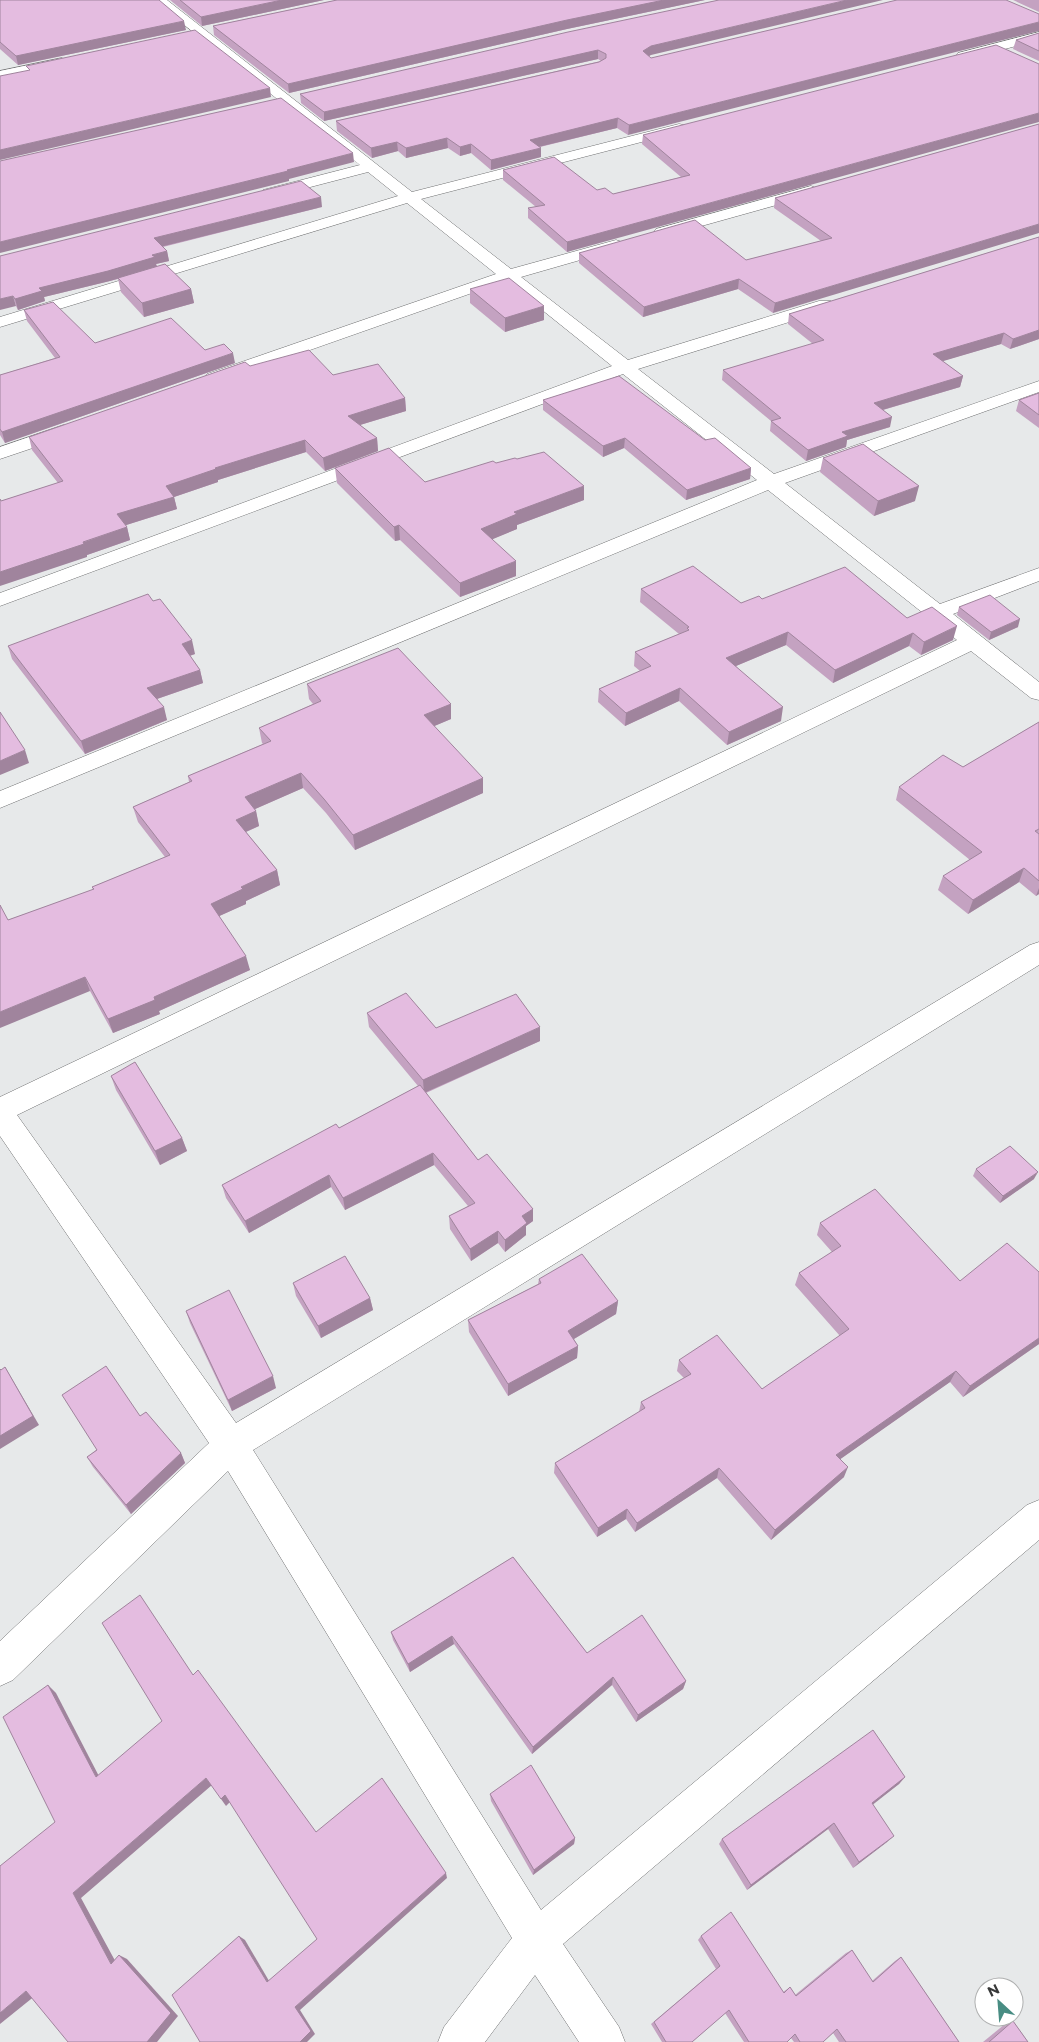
<svg xmlns="http://www.w3.org/2000/svg" width="1039" height="2042" font-family="Montserrat,sans-serif">
<style>
.lines{fill:none;stroke-linecap:round;stroke-linejoin:round}
.minor-casing{stroke:#6f7071;stroke-width:1}
.minor{fill:#fff;fill-rule:evenodd}
.wall{fill:#c4a2c1}
.shaded-wall{fill:#a0849d}
.building{fill:#e4bce0;stroke:#a0849d}
</style>
<rect width="100%" height="100%" fill="#e7e9ea"/>
<g class="lines">
<g class="minor-casing">
<g id="minor">
<path d="M153,0h14l245,192 267,-68 5,1 2,3 -2,3 -263,68 90,70 105,-29 6,2 2,3 -2,3 -101,29 107,83 191,-59h12l2,4 -2,4 -193,60 136,105 265,-93v11l-254,91 155,121 99,-36v13l-86,33 86,68v18l-8,-2 -60,-47 -954,464 219,308 794,-478 9,-3v23l-786,485 288,460 486,-405 12,-5v40l-476,404 56,83 6,15h-46l-44,-67 -50,67h-47l6,-15 68,-89 -284,-467 -215,209 -13,6v-45l209,-198 -209,-307v-39l957,-457 -189,-150 -768,318v-17l757,-311 -134,-106 -623,232v-13l612,-227 -106,-85 -287,101 -6,1 -6,-1 -3,-4 3,-4 289,-100 -89,-71 -407,124v-10l398,-121 -30,-24 -100,26 -5,-2 -3,-3 3,-3 97,-25z"/>
<path d="M1039,32v8l-76,20 -7,-4 2,-3z"/>
<path d="M62,58l7,4 -2,3 -67,14v-8z"/>
<path d="M811,186l5,2 3,3 -3,3 -154,43 -6,-2 -2,-3 2,-3z"/>
<path d="M64,425l7,2 2,4 -2,4 -71,24v-12z"/>
</g>
</g>
<use href="#minor" class="minor"/>
</g>
<g class="wall">
<path d="M0,0l186,30 -168,35 -18,-16z"/>
<path d="M170,0h154l-122,26z"/>
<path d="M337,0h368l-138,29 -278,64 -75,-58 -1,-9z"/>
<path d="M719,0l-70,56 -21,79 -11,-7 -77,19 1,10 -50,13 -20,-17 -11,3 -12,-8 -42,10 -8,-7 -26,7 -35,-27 -1,-10 265,-60 -3,-2 -274,62 -23,-18 -1,-9z"/>
<path d="M1013,0h26v12z"/>
<path d="M1039,33v28l-26,-12 3,-9z"/>
<path d="M1039,64l-472,188 -39,-34v-10l8,-1 -33,-27v-10l94,20 16,4 68,-17 -39,-33 1,-9z"/>
<path d="M1039,124l-266,189 -35,-24 -95,28 -64,-54v-10l167,7 75,-19 -47,-33 1,-10z"/>
<path d="M322,207l-159,40 4,4 2,10 -13,3 1,2 34,23 3,14 -50,14 -23,-25 -3,-13 -74,18 1,4 -27,9 -2,-4 -16,-50z"/>
<path d="M1039,237v102l-29,10 -9,-5 -59,17 21,15 -3,11 -77,23 7,17 -43,13 -1,7 -40,14 -36,-30 1,-10 -49,-41 1,-10 90,-26 -25,-20 1,-10z"/>
<path d="M470,289l74,31 -39,12 -35,-29z"/>
<path d="M24,310l71,33 110,7 30,13 -230,80 -5,-8v-60l55,-17 -28,-37z"/>
<path d="M250,366l83,9 72,23 1,13 -46,14 17,13 1,13 -53,20 -19,-19 -88,28v2l-44,15 3,12 -51,16 1,2 3,13 -43,15v2l-86,-56 57,-18 -26,-33 -3,-13z"/>
<path d="M1039,393v35l-23,-17 3,-11z"/>
<path d="M543,400l162,40 46,28 -1,11 -64,21 -62,-52 -21,9 -60,-47z"/>
<path d="M823,458l92,43 -41,15 -54,-44z"/>
<path d="M517,459l67,41 -67,25v4l-25,10 24,37 -56,21 -60,-57 -5,1 -58,-58 -2,-15 90,14 71,-19z"/>
<path d="M641,589l100,14 21,-4 145,19 46,22 -32,15 -12,-9 -76,37 -47,-38 -50,21 45,55 -54,24 -48,-44 -54,25 -27,-24 1,-13 41,-18 -6,-5 1,-14 44,-18 -39,-32z"/>
<path d="M959,607l59,20 -29,13 -32,-25z"/>
<path d="M8,646l187,8 -5,2 10,14 3,13 -46,16 10,21 -82,34 -73,-95z"/>
<path d="M307,684l144,20v15l-17,7 49,67 -128,57 -29,-37 -23,-25 -48,21 1,2 3,15 -13,6 31,38 3,15 -34,16v3l-27,12 31,54 -91,41 1,3 -47,19 -23,-42 -82,-71 85,-30 -1,-3 73,-30 -27,-35 -5,-15 56,-25 -1,-6 75,-32 -1,-1 -3,-15 54,-24 -4,-5z"/>
<path d="M1039,722v172l-3,2 -17,-14 -51,32 -30,-24 5,-14 27,-16 -74,-60 3,-13 64,-20z"/>
<path d="M367,1013l69,15 104,13 -114,52 52,67 55,49v12l-7,5v9l-21,17 -7,-9 -27,18 -21,-32 -1,-13 19,-10 -34,-41 -89,45 -14,-23 -82,46 -23,-35 -4,-13 117,-57 79,-42 -49,-59z"/>
<path d="M111,1076l71,62 5,13 -27,14 -44,-75z"/>
<path d="M976,1169l58,10 -34,24 -27,-27z"/>
<path d="M820,1223l140,58 79,-9v72l-76,53 -13,-15 -110,77 4,18 -73,63 -54,-62 -82,54 -9,-13 -29,18 -43,-64 1,-10 84,-51 2,-10 43,-24 -7,-7 2,-11 83,29 78,-53 -45,-51 4,-12 33,-21 -15,-17z"/>
<path d="M539,1279l79,22 -2,13 -42,25 4,7 -1,12 -69,38 -39,-64 -1,-12 70,-36z"/>
<path d="M293,1283l77,15 3,12 -52,28 -25,-42z"/>
<path d="M186,1311l90,77 -44,23 -42,-88z"/>
<path d="M140,1416l41,37 4,10 -54,51 -38,-47 -6,-10z"/>
<path d="M513,1557l74,96 99,28 -3,8 -47,33 -24,-37 -80,69 -78,-110 -44,28 -17,-32 -2,-8z"/>
<path d="M905,1777l-6,7 -27,20 15,38 -34,26 -25,-39 -81,61 -28,-46 3,-5z"/>
<path d="M490,1794l85,44 -1,6 -41,31 -42,-74z"/>
<path d="M701,1936l82,56 7,-5 5,8 51,-42 6,-3 20,31 23,-20 6,-4 58,85h-120l-6,-9 -10,9h-29l-3,-4 -4,4h-43l-19,-29 -33,29h-30l-11,-18 65,-55 -18,-29z"/>
<path d="M1013,2021l15,21h-45l22,-18z"/>
</g>
<g class="shaded-wall">
<path d="M282,0h42l-122,26 -1,-9z"/>
<path d="M664,0h41l-138,29 -278,64 -1,-9 279,-64z"/>
<path d="M847,0h36l-232,55 -9,5 1,-9 8,-5z"/>
<path d="M184,21l2,9 -168,35 -2,-9z"/>
<path d="M1039,22v9l-411,104 1,-10z"/>
<path d="M598,50v9l-274,62v-9z"/>
<path d="M270,88l1,9 -271,63v-10z"/>
<path d="M1039,113v9l-472,130v-10z"/>
<path d="M618,118l-1,10 -87,21v-9z"/>
<path d="M447,138l1,10 -42,10v-10z"/>
<path d="M397,142l1,9 -26,7 -1,-10z"/>
<path d="M471,144v9l-11,3v-9z"/>
<path d="M541,148v9l-50,13v-10z"/>
<path d="M353,153l1,9 -65,17v2l-289,72v-11z"/>
<path d="M321,197l1,10 -166,41 -2,-10z"/>
<path d="M1039,224v9l-266,80 2,-10z"/>
<path d="M167,251l2,10 -13,3 1,3 -47,14 -66,16 1,4 -27,9 -3,-11 24,-11z"/>
<path d="M739,279l-1,10 -95,28 1,-10z"/>
<path d="M191,289l3,14 -50,14 -2,-14z"/>
<path d="M13,296l3,10 -16,4v-11z"/>
<path d="M544,306v14l-39,12v-14z"/>
<path d="M1039,330v9l-29,10 3,-10z"/>
<path d="M1004,333l-3,11 -71,21 3,-11z"/>
<path d="M233,353l2,10 -230,80 -3,-11z"/>
<path d="M963,376l-3,11 -88,26 2,-10z"/>
<path d="M405,398l1,13 -56,17 -2,-12z"/>
<path d="M892,417l-2,10 -43,13 -1,7 -40,14 2,-11 34,-18z"/>
<path d="M377,438l1,13 -53,20 -2,-13z"/>
<path d="M625,438l-1,10 -21,9v-11z"/>
<path d="M305,440l1,12 -88,28v2l-44,15 3,12 -57,18 -3,-13 49,-28 49,-18z"/>
<path d="M751,468l-1,11 -64,21 1,-10z"/>
<path d="M584,486v14l-67,25v4l-36,15v-15l33,-17z"/>
<path d="M919,486l-4,15 -41,15 4,-15z"/>
<path d="M399,525l1,15 -5,1 -1,-14z"/>
<path d="M127,527l3,13 -43,15v2l-87,29v-14z"/>
<path d="M516,561v15l-56,21v-14z"/>
<path d="M1020,619l-2,8 -29,13 2,-8z"/>
<path d="M957,626l-4,14 -32,15 3,-13z"/>
<path d="M788,632l-2,13 -62,26 2,-13z"/>
<path d="M913,633l-4,13 -76,37 2,-13z"/>
<path d="M192,640l3,14 -10,3 -3,-13z"/>
<path d="M200,670l3,13 -52,18 -4,-13z"/>
<path d="M680,688l-1,13 -54,25 1,-13z"/>
<path d="M451,704v15l-26,11 -1,-15z"/>
<path d="M164,707l3,13 -82,34 -4,-13z"/>
<path d="M783,707l-2,14 -54,24 2,-13z"/>
<path d="M25,750l4,13 -29,12v-14z"/>
<path d="M301,773l2,15 -55,24 -3,-15z"/>
<path d="M483,778v15l-128,57 -2,-15z"/>
<path d="M256,811l3,15 -20,9 -3,-15z"/>
<path d="M1024,868l-5,14 -51,32 5,-14z"/>
<path d="M277,870l3,15 -34,16v3l-31,14 -4,-14 30,-17z"/>
<path d="M1039,888v6l-3,2z"/>
<path d="M246,956l4,14 -91,41 1,3 -47,19 -5,-14 46,-22z"/>
<path d="M85,977l5,14 -90,37v-16z"/>
<path d="M540,1027v14l-116,52 -1,-13z"/>
<path d="M182,1138l5,13 -27,14 -5,-14z"/>
<path d="M433,1153l1,12 -89,45 -2,-12z"/>
<path d="M1038,1172l-4,7 -34,24 3,-7z"/>
<path d="M329,1175l2,12 -82,46 -4,-12z"/>
<path d="M533,1209v12l-7,5v9l-21,17v-12l17,-24z"/>
<path d="M498,1231v12l-27,18 -1,-12z"/>
<path d="M370,1298l3,12 -52,28 -3,-12z"/>
<path d="M618,1301l-2,13 -49,29 1,-12z"/>
<path d="M1039,1338v6l-76,53 7,-11z"/>
<path d="M578,1346l-1,12 -69,38v-12z"/>
<path d="M5,1367l34,58 -39,24v-13z"/>
<path d="M956,1371l-6,11 -118,83 4,-10z"/>
<path d="M273,1376l3,12 -44,23 -4,-11z"/>
<path d="M181,1453l4,10 -54,51 -5,-9z"/>
<path d="M848,1467l-4,10 -73,63 4,-10z"/>
<path d="M719,1468l-2,10 -82,54 2,-9z"/>
<path d="M627,1509l-1,10 -29,18 1,-9z"/>
<path d="M452,1636l2,8 -44,28 -2,-8z"/>
<path d="M613,1677l-1,8 -80,69 1,-7z"/>
<path d="M686,1681l-3,8 -47,33 2,-7z"/>
<path d="M48,1685l8,8 47,91 -7,-7z"/>
<path d="M905,1777l-6,7 -33,26 6,-7z"/>
<path d="M206,1778l6,7 -131,113 38,70 -8,-4 -38,-71z"/>
<path d="M225,1795l5,7 -4,4 -5,-7z"/>
<path d="M834,1823l-6,6 -81,61 4,-5z"/>
<path d="M894,1836l-7,6 -34,26 6,-6z"/>
<path d="M575,1838l-1,6 -41,31 1,-5z"/>
<path d="M446,1873l1,5 -147,132 15,24 -8,8h-7l-5,-35z"/>
<path d="M239,1936l6,4 27,46 -5,-4z"/>
<path d="M119,1955l8,4 51,57 -21,26h-10z"/>
<path d="M26,1991l10,4 -36,29v-11z"/>
</g>
<g class="building">
<path d="M0,0h159l25,21 -168,35 -16,-14z"/>
<path d="M180,0h102l-81,17z"/>
<path d="M337,0h327l-97,20 -279,64 -75,-58z"/>
<path d="M719,0h128l-196,46 -8,5 8,7 246,-58h109l33,14v8l-410,103 -11,-7 -88,22 11,8 -50,12 -20,-16 -11,3 -13,-9 -41,10 -9,-6 -26,6 -35,-27 263,-59 7,-4v-4l-8,-4 -274,62 -24,-18 268,-62z"/>
<path d="M195,30l75,58 -270,62v-74l30,-6 -4,-4z"/>
<path d="M1039,33v18l-23,-11z"/>
<path d="M996,45l43,19v49l-472,129 -39,-34 17,-3 -42,-35 51,-13 43,33 8,-2 8,6 77,-19 -47,-40z"/>
<path d="M281,98l72,55 -66,17 1,1 -288,71v-81z"/>
<path d="M1039,124v100l-264,79 -36,-24 -95,28 -65,-54 116,-33 51,40 86,-22 -57,-40z"/>
<path d="M301,181l20,16 -167,41 13,13 -15,4 3,2 -47,14 -69,17 3,3 -27,8 -2,-3 -13,3v-43z"/>
<path d="M1039,237v93l-26,9 -9,-6 -71,21 30,22 -89,27 18,14 -50,15 6,4 -40,14 -37,-29 10,-3 -58,-48 101,-30 -35,-26z"/>
<path d="M165,264l26,25 -49,14 -24,-25z"/>
<path d="M509,278l35,28 -39,12 -35,-29z"/>
<path d="M53,302l42,41 76,-25 34,32 19,-6 9,9 -231,79 -2,-3v-54l60,-18 -36,-47z"/>
<path d="M309,350l24,25 45,-11 27,34 -57,18 29,22 -54,20 -18,-18 -90,28 1,1 -50,17 8,11 -57,17 10,13 -44,15 1,2 -84,28v-73l1,2 62,-20 -34,-44 216,-75 5,4z"/>
<path d="M619,376l86,64 10,-2 36,30 -64,22 -62,-52 -22,8 -60,-46z"/>
<path d="M1039,393v22l-20,-15z"/>
<path d="M863,444l56,42 -41,15 -55,-43z"/>
<path d="M389,448l36,34 68,-21 3,2 19,-5 2,1 27,-7 40,34 -70,26 3,2 -36,15 35,32 -56,22 -61,-58 -5,2 -59,-59z"/>
<path d="M693,566l48,37 18,-7 3,3 83,-32 62,51 25,-11 25,19 -33,16 -11,-9 -78,37 -47,-38 -62,26 57,49 -54,25 -49,-44 -54,25 -27,-24 52,-23 -16,-14 54,-22 -2,-2 2,-1 -48,-38z"/>
<path d="M148,594l5,7 7,-2 32,41 -10,4 18,26 -53,18 17,19 -83,34 -73,-95z"/>
<path d="M990,595l30,24 -29,13 -32,-25z"/>
<path d="M398,648l53,56 -27,11 59,63 -130,57 -29,-36 -23,-26 -56,24 11,14 -20,9 41,50 -36,17 2,2 -32,15 35,52 -92,41 1,3 -47,19 -23,-42 -85,35v-107l8,15 86,-31 -2,-2 78,-32 -37,-48 59,-26 -4,-5 83,-35 -12,-13 62,-27 -14,-17z"/>
<path d="M0,712l25,38 -25,11z"/>
<path d="M1039,722v107l-4,2 4,3v47l-15,-13 -51,32 -30,-24 39,-24 -83,-65 44,-32 20,12z"/>
<path d="M406,993l30,35 80,-34 24,33 -117,53 -56,-67z"/>
<path d="M135,1062l47,76 -27,13 -44,-75z"/>
<path d="M420,1085l58,75 9,-6 46,55 -11,7 5,7 -22,17 -7,-9 -28,18 -21,-33 26,-13 -42,-50 -90,45 -14,-23 -84,46 -23,-36 114,-61 3,4z"/>
<path d="M1010,1146l28,26 -35,24 -27,-27z"/>
<path d="M875,1189l85,92 47,-38 32,29v66l-69,48 -14,-15 -120,84 12,12 -73,63 -56,-62 -82,55 -10,-14 -29,19 -43,-65 90,-55 -4,-6 50,-28 -12,-14 38,-25 45,54 87,-60 -50,-56 42,-27 -21,-23z"/>
<path d="M582,1254l36,47 -50,30 10,15 -70,38 -40,-64 73,-37 -2,-4z"/>
<path d="M345,1256l25,42 -52,28 -25,-43z"/>
<path d="M229,1290l44,86 -45,24 -42,-89z"/>
<path d="M106,1366l34,50 6,-4 35,41 -55,52 -39,-48 10,-7 -35,-55z"/>
<path d="M5,1367l28,49 -33,20v-67l1,1z"/>
<path d="M513,1557l74,96 55,-38 44,66 -48,34 -25,-38 -80,70 -81,-111 -44,28 -17,-32z"/>
<path d="M140,1595l53,80 5,-5 118,162 66,-54 64,95 -151,134 16,24 -11,11h-100l-28,-47 67,-59 28,46 50,-43 -92,-144 -4,4 -15,-21 -133,115 38,71 8,-9 52,58 -24,29h-79l-42,-51 -26,22v-147l55,-44 -52,-105 45,-32 48,92 66,-56 -60,-98z"/>
<path d="M873,1730l32,47 -33,26 22,33 -35,26 -25,-39 -83,62 -29,-46z"/>
<path d="M531,1765l44,73 -41,32 -44,-76z"/>
<path d="M731,1912l53,81 6,-6 6,9 56,-46 21,32 28,-25 58,85h-113l-9,-13 -14,13h-23l-5,-8 -8,8h-38l-20,-32 -37,32h-26l-12,-20 66,-56 -19,-30z"/>
<path d="M1013,2021l15,21h-39z"/>
</g>
<g transform="translate(999 2002) rotate(334)"><circle r="24" fill="#ffffff" stroke="#afb0b0"/>
<path d="M0-4L9 19L0 12L-9 19Z" fill="#488d83"/>
<text y="-8" font-size="14" font-weight="bold" text-anchor="middle" fill="#383939">N</text>
</g>
</svg>
